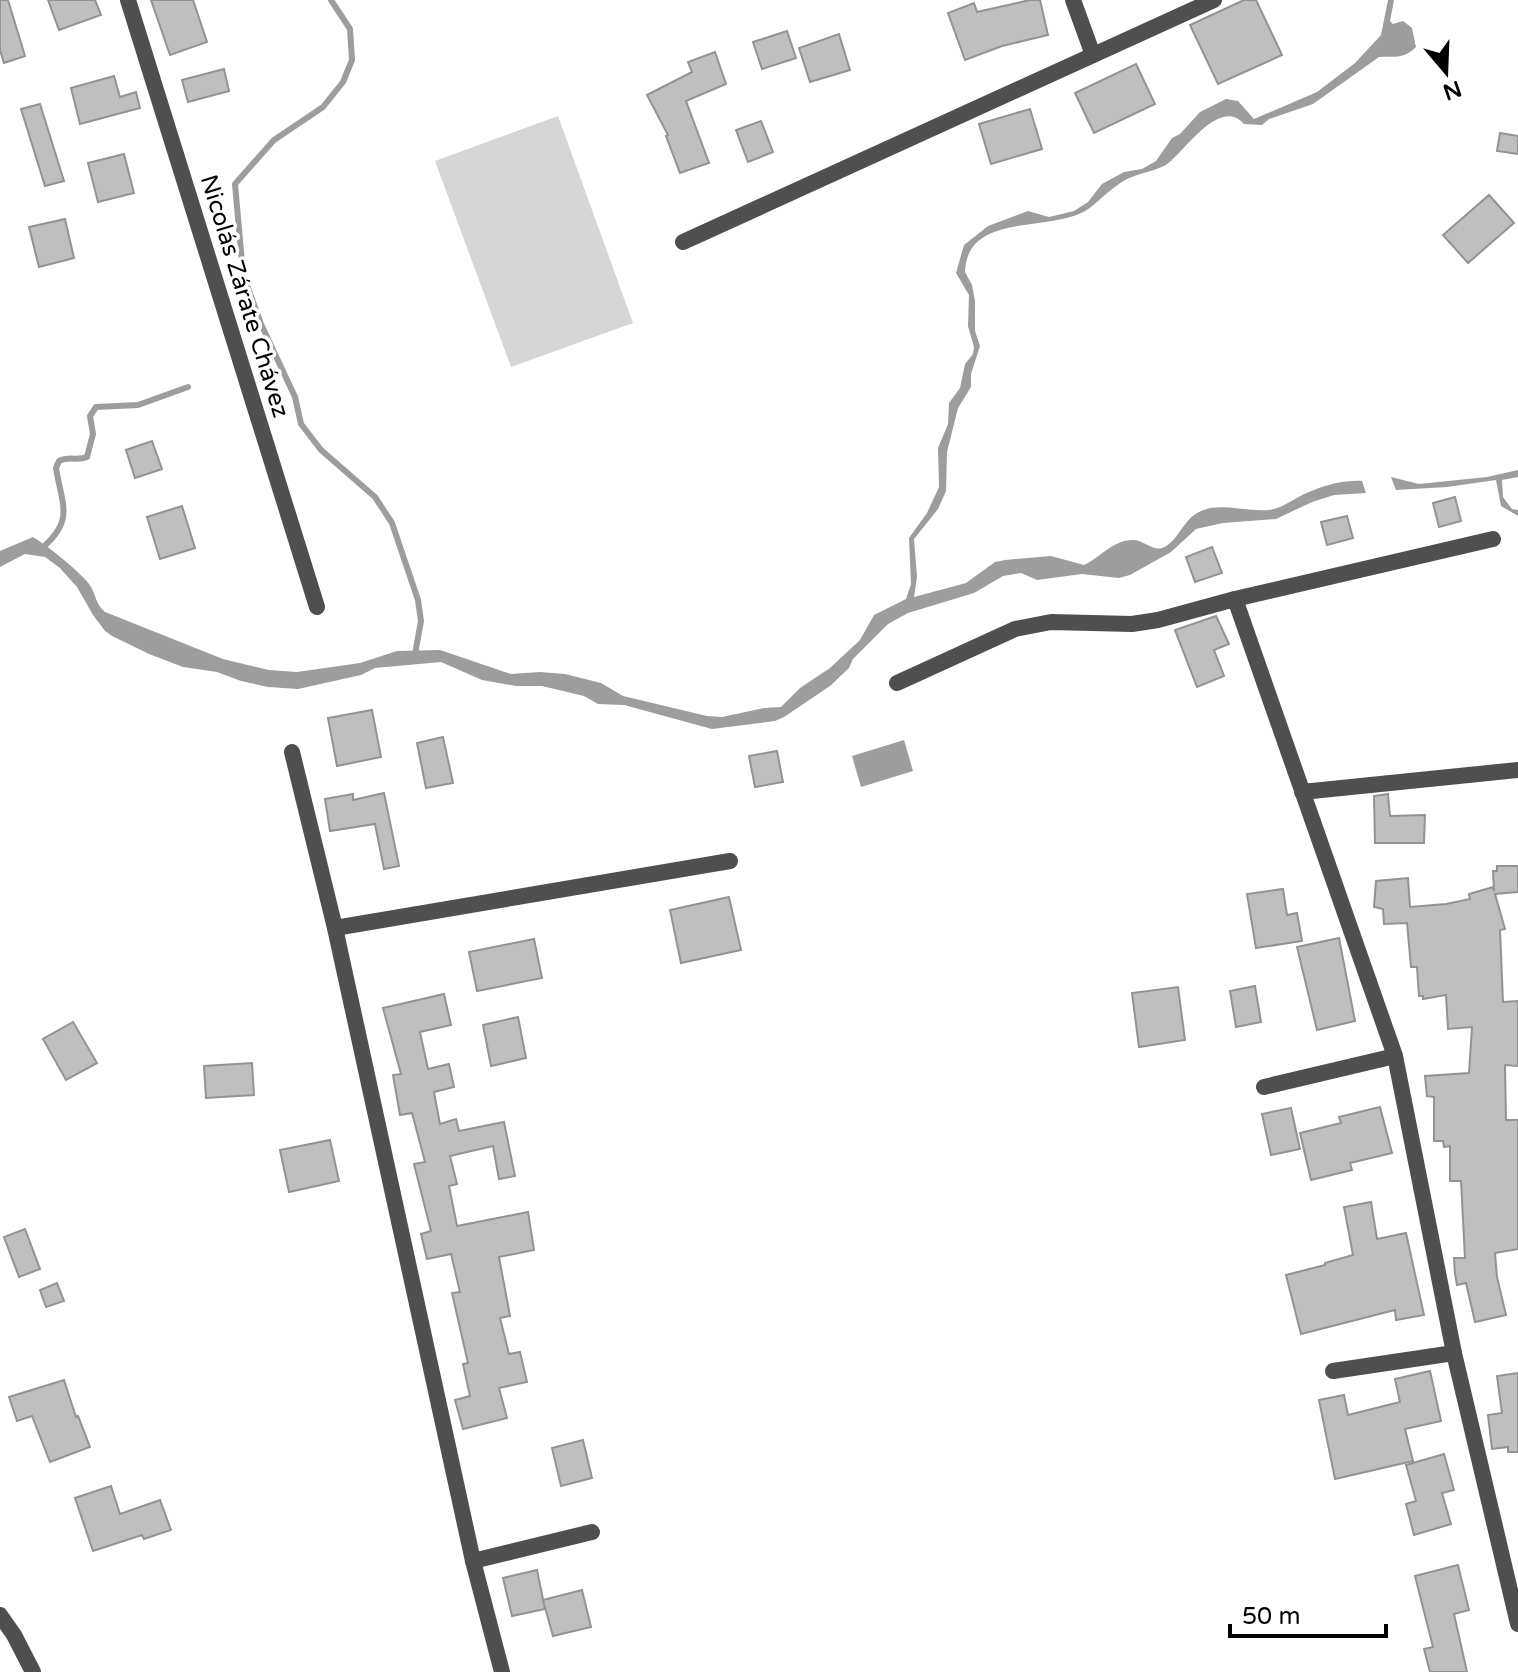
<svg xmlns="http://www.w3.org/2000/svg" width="1518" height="1672" font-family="'Varela Round',sans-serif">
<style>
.green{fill:#d6d6d6}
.water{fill:#9d9d9d}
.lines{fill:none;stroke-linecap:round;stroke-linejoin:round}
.stream{stroke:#9d9d9d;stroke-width:6}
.building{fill:#bfbfbf;stroke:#939393;stroke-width:2}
.minor{stroke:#4f4f4f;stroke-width:16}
.labels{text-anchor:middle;stroke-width:7;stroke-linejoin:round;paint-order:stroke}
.street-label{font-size:24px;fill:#000;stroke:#fff}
</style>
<rect width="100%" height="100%" fill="#fff"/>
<path class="green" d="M558,116l75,207 -122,44 -76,-206z"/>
<g class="water">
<path d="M1388,0h6l-4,21 3,3 10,-3 9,7 4,19c-13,13 -22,9 -37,10l-66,47 -44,15 -7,6 -18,-1c-25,-28 -60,29 -78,41 -13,7 -28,8 -41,15 -12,7 -23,18 -34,27 -35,28 -124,2 -126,65l7,13 3,16v30l5,15 -9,28v13l-13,21 -11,44 -1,39 -8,18 -24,30 3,38 -3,20 52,-14 29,-21 10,-2 46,-4 33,9c17,-8 29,-25 49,-25 10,0 20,11 29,8 17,-6 20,-29 39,-37 18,-9 47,1 68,-1 16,-2 29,-15 45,-20 15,-6 32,-10 48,-9l4,12 -32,2 -22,7 -36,17 -53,4 -27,6 -25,23 -41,23 -11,3 -37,-4 -45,6 -16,-7 -18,3 -29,17 -66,20 -20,11 -35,35 -4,9 -19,18 -46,31 -9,4 -63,8 -88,-24 -26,-1 -14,-8 -42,-10h-26l-34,-6 -41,-18 -66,6 -14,7 -63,14 -30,-2 -27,-6 -24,-9 -34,-5 -34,-13 -37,-18 -7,-5 -12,-16 -16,-28 -17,-19 -15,-11 -20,-3 -25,13v-16l33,-14c16,10 44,32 56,47 7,9 6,20 16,28l118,47 46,11 28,2 63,-9 37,-12 43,-1 71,24 29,-2 25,2 36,9 22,13 84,20 15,1 42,-9 17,-1 19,-19 30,-20 30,-28 14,-25 32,-16 5,-15 -2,-46 18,-25 12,-26 -1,-39 10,-24 1,-21 11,-15 5,-24 8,-10 1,-7 -6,-21 1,-31 -13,-22 8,-28 24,-19 40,-15 21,6 25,-6 14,-9 14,-18 22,-12 18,-3 14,-8 16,-23 8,-4 20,-22 26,-13 12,2 16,18 63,-27 38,-29 26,-28z"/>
<path d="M1518,470v7l-16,3 1,17 9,12 6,1v6l-17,-10 -5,-26 -49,7 -51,3 -5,-13 28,7 68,-7z"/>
<path d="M904,740l9,31 -52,16 -9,-31z"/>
</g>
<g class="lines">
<g class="stream">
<path d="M331,0l19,29 2,31 -9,22 -20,25 -49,33 -39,44 8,90 18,50 34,73 6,27 20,26 54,47 17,26 26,77 3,21 -6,33"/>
<path d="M41,549c34,-29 21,-43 15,-81l3,-7c9,-5 19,0 28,-4l6,-23 -3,-18 6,-9 42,-2 50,-18"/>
</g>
</g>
<g class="building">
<path d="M0,0h8l17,56 -21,7 -4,-13z"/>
<path d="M48,0h47l6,15 -42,15z"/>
<path d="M151,0h42l14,42 -37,13z"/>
<path d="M1030,0h10l8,35 -46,11 -37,14 -17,-47 26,-10 3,9z"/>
<path d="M1244,0h12l26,55 -64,29 -28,-59z"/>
<path d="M787,31l9,27 -34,11 -9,-27z"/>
<path d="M839,34l11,36 -40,12 -11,-34z"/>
<path d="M715,52l11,32 -40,17 23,62 -29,10 -14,-37 2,-1 -21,-40 45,-23 -4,-10z"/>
<path d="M1136,64l19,40 -61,29 -19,-40z"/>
<path d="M224,69l5,22 -41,11 -6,-22z"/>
<path d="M114,76l6,21 16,-5 4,16 -60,16 -9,-36z"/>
<path d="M40,104l24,77 -19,5 -24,-77z"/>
<path d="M1030,109l12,40 -51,15 -12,-40z"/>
<path d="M761,121l12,31 -25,10 -12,-32z"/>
<path d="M1500,133l18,3v18l-21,-3z"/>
<path d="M124,154l10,39 -36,9 -10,-39z"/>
<path d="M1489,195l25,28 -46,40 -25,-28z"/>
<path d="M65,219l9,39 -35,9 -10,-40z"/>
<path d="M152,441l10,28 -27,9 -9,-28z"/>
<path d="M1455,497l6,24 -22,6 -6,-24z"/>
<path d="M182,506l13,42 -35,11 -13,-42z"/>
<path d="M1347,516l6,22 -26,7 -6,-23z"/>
<path d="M1212,547l10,26 -27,9 -9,-25z"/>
<path d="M1216,616l13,28 -15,6 10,26 -27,11 -22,-57z"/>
<path d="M372,710l9,47 -44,9 -9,-48z"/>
<path d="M443,737l10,46 -27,5 -9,-45z"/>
<path d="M777,751l6,31 -28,5 -6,-31z"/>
<path d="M384,793l15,73 -15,3 -9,-45 -45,7 -5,-32 28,-5v6z"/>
<path d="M1388,794l2,22 35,-1 -1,28h-49l-1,-47z"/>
<path d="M1497,866h21v26l-23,2 10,35 -5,1 3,72 15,-1v65l-13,-1 1,55h12v129l-23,4 2,24 9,38 -31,7 -9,-39 -9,2 -2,-11 -1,-16h11l-4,-77h-11v-35l-6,1 -1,-6h-9v-44l-7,-1 -2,-20 44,-3 3,-46 -24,2 -2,-34 -23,4v-3h-4l-2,-29h-6l-4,-44 -23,1 -1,-15 -9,-2 2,-26 32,-3 2,29 36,-3 24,-5 -1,-5 24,-7 1,4 -1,-20h4z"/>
<path d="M1283,889l4,26 10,-2 5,28 -46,7 -9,-54z"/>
<path d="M729,897l12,53 -60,13 -11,-53z"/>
<path d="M1339,938l16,83 -38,9 -20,-83z"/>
<path d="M534,939l8,39 -65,13 -8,-39z"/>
<path d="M1255,986l6,36 -25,5 -6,-36z"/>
<path d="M1178,987l7,53 -46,7 -7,-54z"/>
<path d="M444,994l7,31 -31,7 8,37 21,-5 5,23 -20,5 6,32 16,-5 3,12 45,-9 11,54 -16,3 -6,-33 -43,10 7,28 -8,2 8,40 71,-14 6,38 -35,7 11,59 -10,2 9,36 11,-2 7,30 -28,6 8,30 -44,11 -8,-29 15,-4 -7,-32 5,-1 -16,-70 8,-1 -9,-38 -24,5 -6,-25 10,-3 -17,-67 11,-2 -13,-49 -12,2 -7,-40 8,-1 -18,-66z"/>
<path d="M518,1017l8,41 -35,8 -8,-41z"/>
<path d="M73,1022l24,41 -31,17 -23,-41z"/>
<path d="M252,1063l2,32 -48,3 -2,-32z"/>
<path d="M1380,1107l12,46 -42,10 2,7 -41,10 -11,-47 41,-10 -2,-6z"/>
<path d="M1291,1108l9,41 -29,6 -9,-41z"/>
<path d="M330,1140l9,41 -50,11 -9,-42z"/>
<path d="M1371,1202l6,37 29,-6 18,82 -28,5 -1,-10 -94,24 -15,-59 39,-10v-2l28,-8 -9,-48z"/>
<path d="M25,1229l15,40 -21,8 -15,-40z"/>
<path d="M57,1283l7,18 -18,6 -6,-17z"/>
<path d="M1430,1371l11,50 -36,8 8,32 -78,18 -16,-79 25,-5 4,20 52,-13 -5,-23z"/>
<path d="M1518,1373v79h-10v-5l-16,2 -4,-34 14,-2 -5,-37z"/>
<path d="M64,1380l12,37 2,-1 12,31 -40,15 -18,-46 -15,5 -8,-24z"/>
<path d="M583,1440l9,38 -31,8 -9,-38z"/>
<path d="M1444,1454l10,36 -12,3 9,31 -37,11 -8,-31 10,-3 -10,-36z"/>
<path d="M111,1486l9,28 40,-14 11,30 -27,9 -2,-4 -49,16 -18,-53z"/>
<path d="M1458,1565l11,45 -15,4 13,58h-37l-6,-23 9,-2 -18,-71z"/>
<path d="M537,1570l8,39 -33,7 -9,-38z"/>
<path d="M582,1590l9,37 -38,9 -10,-36z"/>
</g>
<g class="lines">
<g class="minor">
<path d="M128,0l189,607"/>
<path d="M1073,0l20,55"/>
<path d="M683,242l531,-242"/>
<path d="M1235,599l160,457 59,297 64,271"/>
<path d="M897,683l118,-54 36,-7 81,2 26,-4 77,-21 258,-60"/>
<path d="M292,752l43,176 138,633 29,111"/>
<path d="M1302,792l216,-22"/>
<path d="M335,928l395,-67"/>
<path d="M1264,1087l131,-31"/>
<path d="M1333,1371l121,-18"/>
<path d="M473,1561l119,-29"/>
<path d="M0,1615l14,20 19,37"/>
</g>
</g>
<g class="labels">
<g class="street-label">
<text transform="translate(245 296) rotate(73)" y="8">Nicolás Zárate Chávez</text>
</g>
</g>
<g transform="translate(1446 72) rotate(161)" stroke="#ffffff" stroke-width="6" paint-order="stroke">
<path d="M0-6L14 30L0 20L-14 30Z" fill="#000000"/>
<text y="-12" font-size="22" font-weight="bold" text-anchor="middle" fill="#000000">N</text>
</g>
<path d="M1230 1624v12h156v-12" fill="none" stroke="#000000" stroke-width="4"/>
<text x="1242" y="1624" font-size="24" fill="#000000" stroke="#ffffff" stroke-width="6" paint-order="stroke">50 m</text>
</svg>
